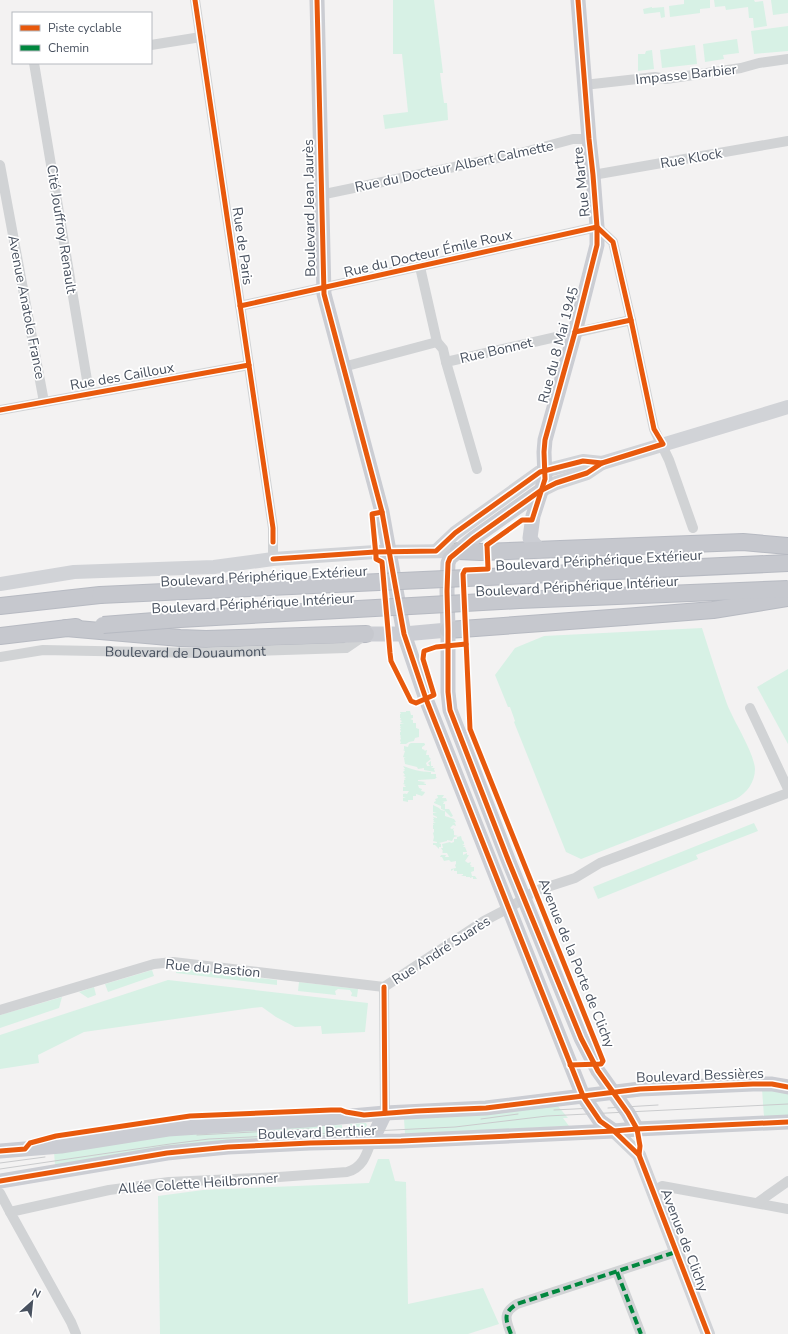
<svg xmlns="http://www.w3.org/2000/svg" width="788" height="1334" font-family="'Nunito Sans',sans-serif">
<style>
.green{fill:#d7f1e5}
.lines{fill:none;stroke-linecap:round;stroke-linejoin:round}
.trunk-casing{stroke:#b7bac2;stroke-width:18}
.minor{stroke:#d1d3d5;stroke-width:10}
.secondary{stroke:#d1d3d7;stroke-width:14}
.primary{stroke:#cbcdd3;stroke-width:15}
.trunk{stroke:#c6c8ce;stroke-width:16}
.tram{stroke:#cacbcd;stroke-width:1}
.trunk-bridge-casing{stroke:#b7bac2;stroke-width:18;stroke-linecap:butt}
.minor-bridge{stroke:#d1d3d5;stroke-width:10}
.trunk-bridge{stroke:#c6c8ce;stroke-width:16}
.quiet{stroke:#00873e;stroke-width:4;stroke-dasharray:8 4;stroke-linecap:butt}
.cycleway-casing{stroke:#fff;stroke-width:8}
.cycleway{stroke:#e8590c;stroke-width:5}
.labels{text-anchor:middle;stroke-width:3.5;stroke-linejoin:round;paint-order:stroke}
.street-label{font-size:14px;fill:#48515f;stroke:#fff}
</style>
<rect width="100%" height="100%" fill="#f3f2f2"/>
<g class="green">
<path d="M393,0h41l9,73h-3l4,30h3l1,17 -63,9 -2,-14 25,-3 -6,-58h-9z"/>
<path d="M684,0h26v8l-10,1v4l-30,4 -1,-11 15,-2z"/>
<path d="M714,0h40l1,2 8,-1 4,25 -13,2 -1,-10h-4l-1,-11 -22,3 -1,-4 -10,1z"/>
<path d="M771,0h17v13l-15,2z"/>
<path d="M652,7v1l12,-1 1,10 -4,1 -1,-6 -16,2 -1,-5z"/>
<path d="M788,26v25l-34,3 -3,-23z"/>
<path d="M737,39l2,14 -16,2 1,4 -19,3 -2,-18z"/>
<path d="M695,45l2,19 -35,4 -2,-18z"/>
<path d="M652,50l2,19 -16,2v-17h7l1,-3z"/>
<path d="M702,628c8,25 16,51 25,76 7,18 27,48 28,65 0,13 -8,24 -19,30l-155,60 -15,-7 -52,-130 1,-1 -5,-14h-2l-13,-32 20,-27 29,-12z"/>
<path d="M788,669v75l-31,-57z"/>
<path d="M406,711h4l1,4h2v3l-3,1 3,1v3h3v5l3,1v8l-4,1 -1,3 -5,1 -3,2h-6l1,-2 -1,-1 1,-3 -1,-1 1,-1 -1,-1v-3h1l-1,-3h1l-1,-2h1l-1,-1v-2h4l-4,-1 2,-2 -2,-1 1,-2h-1v-4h1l-1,-2h6z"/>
<path d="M411,743h13l1,1v1l-3,2v2l3,1 -1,1 3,-1 -1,5h3v2l2,2 -5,4 1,3h3l-2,-3 3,-2v5h2v1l-2,1h4l-1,1 1,3 -11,-2v-2l-6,1 -1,-2 -12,-3 -1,-6h2l-3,-1 2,-6 -2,-1 2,-1h-1v-3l4,1 1,-3z"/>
<path d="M403,766c8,3 18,6 28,6v2h5v3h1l-2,2 -17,1v1l8,1 -3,1 3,1v1h-8l1,3 3,1 -1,2 4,1 -1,2 -2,2 -6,-2v2h-3v4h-5v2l-5,-1v-3l3,-1h-3v-3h2l-2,-1 4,1 2,-3h-6v-4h3l-2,-2h2l-3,-1 1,-1v-3l2,-1h-2l2,-2 -3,-1 2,-1 -2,-3 2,-2 -2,-1h2z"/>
<path d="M437,795h7l-2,3h4l1,3 -5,1h2l-1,2h2v5h4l4,7 -2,1 -7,-7 -3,-1v-3l-7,-3v-1l2,-1 -1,-2 3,-1z"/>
<path d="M433,805l6,3 2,2 4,1v5l9,3 2,3 -3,1h2l1,3 -3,-1 -3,3 2,1 2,-1 -1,2 1,1v4l4,1 -4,1 -2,4 -5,-1v1l-8,2 2,1v3h-2v2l-4,-4h-2v-2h4v-1l-4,-1 1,-4 -1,-4 1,-1v-3h-1v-4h1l-1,-1v-1l3,-1h-3l1,-1 -1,-2h1l-1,-2 4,1v-1l-4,-2v-2h4l-4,-1z"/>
<path d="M754,823l4,8 -62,24 2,4 -100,40 -5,-12z"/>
<path d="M461,836l1,4 2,2v2l-2,1h3l-2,2h2l2,5h-4v3l4,-2v2h2l-4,6 3,2 3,-1 -1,3 2,1 -2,1h4v4l-3,1 1,4h3l2,3h-4v-2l-3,1v-1h-4v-1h-5l2,-1v-1h-6v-3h-3v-2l-3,2v-2l5,-1 -1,-3 1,-1v-3l-5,1 -2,-2 -5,1 -2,-4h-2l1,-2h5l-1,2h4l-2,-4h-4l-1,-1 1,-1 -2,-3h2l-1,-4 8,-2 1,1 3,-1v-3h3v-2z"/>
<path d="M177,968l100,12v5l-101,-12z"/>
<path d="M152,970l2,6 -46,16 -3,-8z"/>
<path d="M168,980l200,23 -3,29 -43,2 -1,-8 -26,1 -19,-10 -14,-10 -10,1 -168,24 -46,23 1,8 -39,6v-34z"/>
<path d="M299,982l59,7 -1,8 -6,-1 1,-3 -2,-3 -12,-1 -3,2 1,4 -38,-4z"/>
<path d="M94,987l2,8 -8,3 -9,-6z"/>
<path d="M62,997l-3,11 -59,20v-13z"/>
<path d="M762,1089l26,4v22l-24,2z"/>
<path d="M557,1105l11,13h-5l6,8 -164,8 -1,-15z"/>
<path d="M366,1123l1,2 -5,9 -11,1 -1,-11z"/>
<path d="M342,1125v10l-287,30 -1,-13 114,-17 73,-6z"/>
<path d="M378,1159h11l6,22 11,1 2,122 75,-16 16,36 -31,10h-308l-2,-138 45,-6 166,-7z"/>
</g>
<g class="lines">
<g class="trunk-casing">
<g id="trunk">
<path d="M458,551l23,1 262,-10 45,4"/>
<path d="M0,606l100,-11"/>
<path d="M66,628l114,10 26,1 160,-5"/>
<path d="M448,630l176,-13"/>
<path d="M0,636l76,-9"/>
</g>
</g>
<g class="minor">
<path d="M195,0l78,528v31"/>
<path d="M151,45l50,-8"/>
<path d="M34,63l54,323v9"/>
<path d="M584,85l71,-8 11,2 75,-11 18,-5 29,-4"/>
<path d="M0,165l44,237"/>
<path d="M593,175l195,-34"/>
<path d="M320,195l201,-42 52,-14h16"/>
<path d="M420,267l17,75 6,7 3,13"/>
<path d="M240,306l357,-79 16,15 18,78 23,109 15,31 24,68"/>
<path d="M343,367l94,-25"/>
<path d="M0,410l249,-45"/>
<path d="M477,469l-31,-107 185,-42"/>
<path id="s1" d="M0,657l43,-7 155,3 148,-5 19,-13"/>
<path d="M750,708l38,81"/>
<path d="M384,987l100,-66 25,-13 26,-17 40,-13 25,-15 188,-70"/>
<path d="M384,987l1,126"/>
<path d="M0,1010l154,-46 19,-2 211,25"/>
<path d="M653,1191l9,-5 126,23"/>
<path d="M757,1203l31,-22"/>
<path d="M617,1272l24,62"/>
<path d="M76,1334l-5,-12 -61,-110 99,-22 60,-8 110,-5 68,-5c15,-4 19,-16 24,-30"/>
<path d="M511,1334c-5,-14 -9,-21 6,-30l159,-52"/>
</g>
<g class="secondary">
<path d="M540,491l16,-8 31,-10 15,-10 186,-56"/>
<path d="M436,551l19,-18 85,-61 43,-11 19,2"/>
<path d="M0,584l74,-12 140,-5 59,-8 102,-7 83,-1"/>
<path d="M614,1131l25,24 69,179"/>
</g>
<g class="primary">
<path d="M317,0l7,294 58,218 22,122 22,65 157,397 17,25 14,10"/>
<path d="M540,491l-66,47 -24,20 -2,5 -1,28 1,39v62l2,18 59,152 72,176 17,33 30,42 9,16"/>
<path d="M539,550l-6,-7 -3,-5 3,-22 12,-37 -1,-27 1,-12 30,-108 22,-87v-18l-4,-52 -4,-36 -11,-139"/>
<path d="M366,634h38l44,-4"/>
<path d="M371,1142l14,-29"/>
<path d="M0,1151l61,-5 107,-17 139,-9 78,-7 101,-5 154,-19 113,-5h19l16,3"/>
<path d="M0,1181l167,-28 61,-6 82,-4 91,-2 213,-10 23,-2 151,-7"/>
</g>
<use href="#trunk" class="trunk"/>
<g class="tram">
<path d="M608,1108l50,-3"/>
<path d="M554,1110l40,-2"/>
<path d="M481,1119l37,-5"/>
<path d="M197,1135l112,-6"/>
<path d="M0,1163l45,-6"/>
<path d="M0,1169l170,-25 39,-5 246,-12 92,-11 241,-12"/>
</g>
<g class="trunk-bridge-casing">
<g id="trunk-bridge">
<path d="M100,595l688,-32"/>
<path d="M624,617l89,-7 75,-12"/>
<path d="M103,625l77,-6 339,-19 269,-11"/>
</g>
</g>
<path class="minor-bridge" d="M0,1193l10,19"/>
<use href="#trunk-bridge" class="trunk-bridge"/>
<g class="quiet">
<path d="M617,1272l24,62"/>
<path d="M511,1334c-5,-14 -9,-21 6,-30l159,-52"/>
</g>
<g class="cycleway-casing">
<g id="cycleway">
<path d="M195,0l78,528v14"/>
<path d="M317,0l7,294 58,218 22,122 22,65 157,397 17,25 14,10 25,24 69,179"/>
<path d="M597,227l16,15 18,78 23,109 9,15 -61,19 -15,10 -31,10 -16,8 -66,47 -24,20 -2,5 -1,28 1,39v62l2,18 59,152 72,176 17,33 30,42 9,16 3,17 -1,9"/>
<path d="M240,306l357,-79"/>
<path d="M575,332l56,-12"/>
<path d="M0,410l249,-45"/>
<path d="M382,512l-10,2 4,42v3l6,3 8,91 1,8 20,40 5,2 18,-8 -11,-36 1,-8 12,-4 30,-3"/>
<path d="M487,545l1,24 -23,1 -2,4 7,155 133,332 -2,3 -31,1"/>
<path d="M487,545l35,-25h10l13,-41 -1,-27 1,-12 30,-108 22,-87v-18l-4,-52 -4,-36 -11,-139"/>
<path d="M273,559l102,-7 61,-1 19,-18 85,-61 43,-11 19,2"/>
<path d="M384,987l1,126"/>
<path d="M0,1151l25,-2 5,-6 26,-7 134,-20 141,-6h10l5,2 18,3 52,-4 70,-3 154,-19 113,-5h19l16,3"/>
<path d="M0,1181l167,-28 61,-6 82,-4 91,-2 213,-10 23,-2 151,-7"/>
</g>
</g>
<use href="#cycleway" class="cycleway"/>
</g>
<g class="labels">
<g class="street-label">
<text transform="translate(686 74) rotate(-6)" y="5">Impasse Barbier</text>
<text transform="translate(691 158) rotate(-10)" y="5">Rue Klock</text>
<text transform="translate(454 166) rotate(-12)" y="5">Rue du Docteur Albert Calmette</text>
<text transform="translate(581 182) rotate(-96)" y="5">Rue Martre</text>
<text transform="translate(309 208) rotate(-91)" y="5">Boulevard Jean Jaurès</text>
<text transform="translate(62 229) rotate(81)" y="5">Cité Jouffroy Renault</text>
<text transform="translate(243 246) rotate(82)" y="5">Rue de Paris</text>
<text transform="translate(428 253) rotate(-13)" y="5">Rue du Docteur Émile Roux</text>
<text transform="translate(27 307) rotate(79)" y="5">Avenue Anatole France</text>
<text transform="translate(558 345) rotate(-75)" y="5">Rue du 8 Mai 1945</text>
<text transform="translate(496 350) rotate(-13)" y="5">Rue Bonnet</text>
<text transform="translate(122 376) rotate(-10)" y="5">Rue des Cailloux</text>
<text transform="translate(599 560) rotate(-3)" y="5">Boulevard Périphérique Extérieur</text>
<text transform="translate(264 576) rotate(-3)" y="5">Boulevard Périphérique Extérieur</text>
<text transform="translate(577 586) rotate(-3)" y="5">Boulevard Périphérique Intérieur</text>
<text transform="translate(253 603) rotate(-3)" y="5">Boulevard Périphérique Intérieur</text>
<text dy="5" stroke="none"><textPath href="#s1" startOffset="186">Boulevard de Douaumont</textPath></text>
<text transform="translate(441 950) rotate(-33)" y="5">Rue André Suarès</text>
<text transform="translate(577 963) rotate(68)" y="5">Avenue de la Porte de Clichy</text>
<text transform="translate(213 968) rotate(5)" y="5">Rue du Bastion</text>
<text transform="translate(700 1075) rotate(-2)" y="5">Boulevard Bessières</text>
<text transform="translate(317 1132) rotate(-2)" y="5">Boulevard Berthier</text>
<text transform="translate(198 1183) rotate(-4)" y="5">Allée Colette Heilbronner</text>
<text transform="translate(685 1240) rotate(69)" y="5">Avenue de Clichy</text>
</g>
</g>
<rect x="12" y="12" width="140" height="52" fill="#ffffff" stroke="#b6b9bf"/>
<rect x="20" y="25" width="20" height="6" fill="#e8590c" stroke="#b6b9bf"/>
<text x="48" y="32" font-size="12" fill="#48515f">Piste cyclable</text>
<rect x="20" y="45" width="20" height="6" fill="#00873e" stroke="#b6b9bf"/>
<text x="48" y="52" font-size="12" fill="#48515f">Chemin</text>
<g transform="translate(32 1302) rotate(27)" stroke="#ffffff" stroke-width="3" paint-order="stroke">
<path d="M0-3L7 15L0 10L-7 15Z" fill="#48515f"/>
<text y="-6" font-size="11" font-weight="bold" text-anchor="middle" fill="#48515f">N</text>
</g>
</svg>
